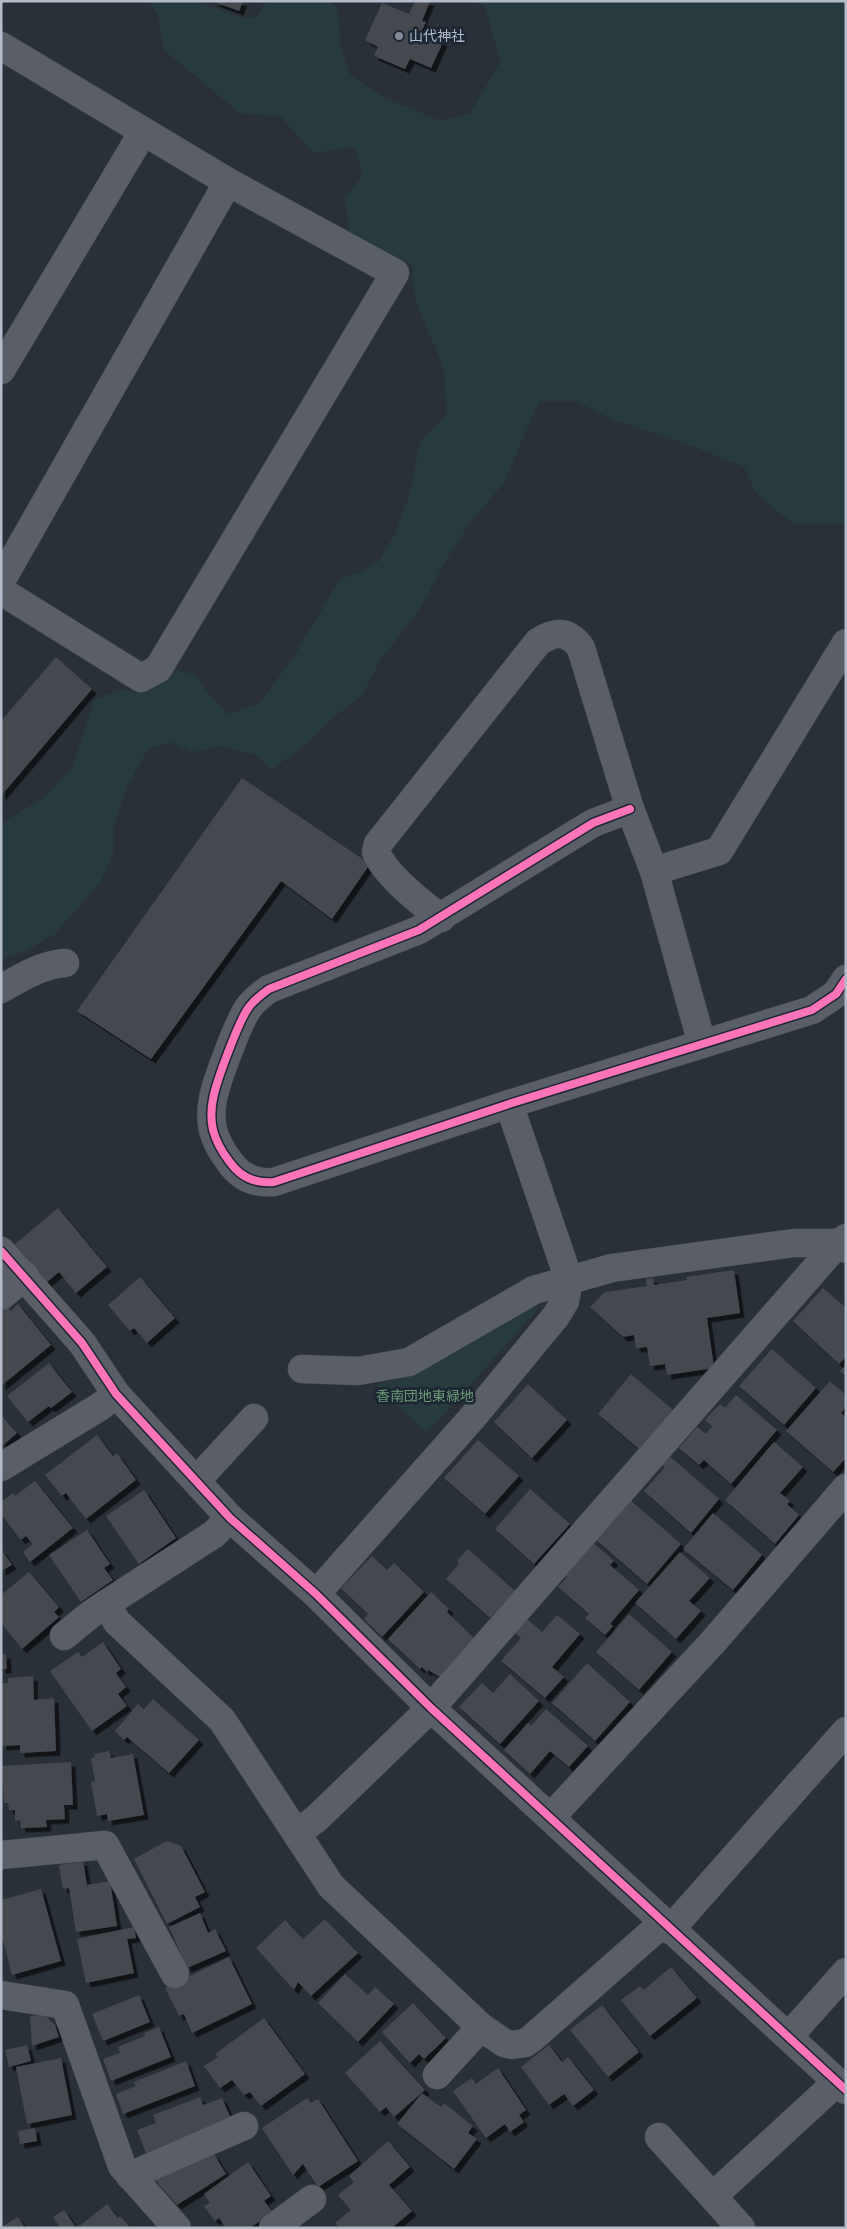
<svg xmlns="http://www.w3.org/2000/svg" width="847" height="2229" font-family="'Roboto Condensed','Noto Sans JP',sans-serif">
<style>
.green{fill:#273a3e}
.building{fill:#444950;filter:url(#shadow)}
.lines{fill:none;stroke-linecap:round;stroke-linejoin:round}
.minor-casing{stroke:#484c53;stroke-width:29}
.minor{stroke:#5a5e66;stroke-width:28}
.cycleway-casing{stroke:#1d2633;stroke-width:11}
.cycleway{stroke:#fb73b8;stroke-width:8}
.poi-dot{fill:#848b96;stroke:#1d2633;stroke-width:2}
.labels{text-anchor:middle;stroke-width:5;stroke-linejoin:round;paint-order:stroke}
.poi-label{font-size:14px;fill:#b4bcc9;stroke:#1d2633;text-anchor:start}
.park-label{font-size:14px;fill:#6b9a76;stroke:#1d2633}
</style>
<defs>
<filter id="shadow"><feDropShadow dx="4.5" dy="4.5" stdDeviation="0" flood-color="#0009"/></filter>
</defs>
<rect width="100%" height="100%" fill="#2a3038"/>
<g class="green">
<path d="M150,1h48l46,18 13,-3 9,-15h64l7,7 4,40 9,26 35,24 56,23 29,-8 30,-51 -15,-56 -11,-5h372v522l-52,2 -39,-33 -11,-25 -65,-26 -62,-20 -43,-20h-35l-35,82 -33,38 -25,39 -26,49 -39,50 -19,36 -28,22 -31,30 -31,22 -18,-15 -35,-8 -27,6 -22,-10 -22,7 -21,38 -13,37 -1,30 -13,29 -46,52 -29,16 -24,9v-132l5,-8 38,-22 29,-32 21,-66 24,-10 24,2 31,-23 23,6 14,21 18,18 32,-11 34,-47 46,-77 23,-8 16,-10 16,-28 16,-43 9,-49 27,-26 -3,-46 -29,-70 -3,-34 -62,-30 -5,-37 18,-23 -8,-28 -41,6 -33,-36 -41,-4 -76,-63 -6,-35z"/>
<path d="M530,1300l8,9 -111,124 -51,-49 32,-7z"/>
</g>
<g class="building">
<path d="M212,1h31l-4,10z"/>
<path d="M415,1h15l-8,20 4,1 -5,10 22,10 -12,26 -21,-9 -5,10 -31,-13 4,-9 -13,-7 17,-37 27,11z"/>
<path d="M56,657l36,32 -91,107v-75z"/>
<path d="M242,778l128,86 -38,55 -51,-38 -130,178 -74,-48z"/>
<path d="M58,1208l49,59 -31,26 -17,-21 -13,11 -32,-38z"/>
<path d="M734,1270l6,43 -33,5 7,50 -47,7 -2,-11 -15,2 -3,-19 -11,1 -2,-13 -11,2 -33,-30 15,-15 42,-6 -1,-7 7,-1 1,7 33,-5 -1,-3z"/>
<path d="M140,1277l35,41 -28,25 -13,-15 -4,3 -22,-26z"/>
<path d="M823,1288l23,20v49l-7,7 -46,-43z"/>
<path d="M18,1304l33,41 -50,41v-77l5,-4 5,6z"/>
<path d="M772,1349l44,39 -32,37 -45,-39z"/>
<path d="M49,1363l23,29 -21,16 -2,-2 -21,16 -21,-26z"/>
<path d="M846,1365v12l-6,-6z"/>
<path d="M631,1374l42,36 -34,39 -41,-35z"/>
<path d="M830,1381l16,14v12l-5,6 5,4v41l-13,14 -47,-41z"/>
<path d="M528,1384l39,36 -35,38 -38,-36z"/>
<path d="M736,1395l41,35 -46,54 -27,-24 -5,5 -20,-17 18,-21 9,7 6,-8 -7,-6 15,-16 5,4z"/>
<path d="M1,1415l16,18 -16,14z"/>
<path d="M97,1435l16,21 4,-3 19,27 -50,39 -20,-26 -4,3 -17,-21z"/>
<path d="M478,1440l41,36 -34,38 -41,-36z"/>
<path d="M774,1442l29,25 -23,26 10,8 -3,3 12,11 -24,29 -50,-44z"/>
<path d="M667,1454l52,45 -28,34 -47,-42 21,-24 -5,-4z"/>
<path d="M35,1481l38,47 -43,34 -7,-10 10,-8 -7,-8 -5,4 -20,-26v-12l12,-9 2,3z"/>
<path d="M530,1489l40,35 -36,40 -39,-35z"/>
<path d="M144,1490l32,48 -37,26 -33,-48z"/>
<path d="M629,1499l52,45 -34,40 -52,-45z"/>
<path d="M713,1513l49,42 -29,35 -50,-41z"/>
<path d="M87,1530l23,34 -6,4 9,12 -32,22 -32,-47z"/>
<path d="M591,1541l23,20 -4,4 29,25 -29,34 3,2 -8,9 -20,-17 4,-4 -31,-27 9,-10 -4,-3z"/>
<path d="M1,1549l11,16 -11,6z"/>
<path d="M468,1549l47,42 -25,27 -44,-39 13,-15 -2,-3z"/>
<path d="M680,1552l30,26 -21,23 12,10 -25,28 -41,-36z"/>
<path d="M372,1556l15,14 7,-7 30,29 -42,45 -18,-18 4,-5 -27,-26z"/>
<path d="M29,1572l30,35 -5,5 5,5 -37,32 -21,-26v-28z"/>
<path d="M431,1592l18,17 -2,3 28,27 -35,38 -12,-7 -1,2 -5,-5 -2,2 -32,-30z"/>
<path d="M629,1614l43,38 -33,38 -43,-38z"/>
<path d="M557,1615l23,19 -28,33 12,10 -19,21 -44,-37 20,-23 -6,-5 12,-14 15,13z"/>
<path d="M103,1642l18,27 -5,4 10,14 -8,7 9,12 -35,25 -42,-60 28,-19 4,5z"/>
<path d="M6,1654l1,15h-6v-14z"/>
<path d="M587,1663l43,39 -35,39 -43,-38z"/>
<path d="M510,1674l29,27 -39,43 -41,-37 23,-24 11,10z"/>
<path d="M33,1676l1,24 20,-2 2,53 -36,2v-8l-18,1 -1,-63h7v-5z"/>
<path d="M153,1699l46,41 -30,33 -42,-36 -3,3 -9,-9 23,-27 6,5z"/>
<path d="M546,1709l42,37 -19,21 -19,-16 -20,23 -26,-24 24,-27 3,3z"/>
<path d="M109,1751l2,7 22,-4 11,61 -36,6 -1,-7 -10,2 -6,-34 4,-1 -4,-23 4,-1 -1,-3z"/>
<path d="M71,1762l2,43h-9l1,14 -19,1 1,7 -26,1 -1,-8 -5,1v-11h-6l-1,-7h-4l-2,-37z"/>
<path d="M167,1841l14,5 24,46 -10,5 5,10 -33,17 -33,-65z"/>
<path d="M83,1861l4,24 23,-4 7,45 -41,6 -7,-44 -6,1 -4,-24z"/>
<path d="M41,1889l20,72 -49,14 -11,-42v-33z"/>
<path d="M200,1913l8,20 7,-4 11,22 -39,17 -18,-41z"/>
<path d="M325,1919l33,34 -47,43 -13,-14 -4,8 -38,-42 29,-28 18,19z"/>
<path d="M134,1927l2,11 -9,1 7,34 -48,10 -9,-44z"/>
<path d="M229,1957l23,47 -60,29 -8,-19 -5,2 -14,-28z"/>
<path d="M671,1967l26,31 -47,38 -29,-36 19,-14 4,4z"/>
<path d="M345,1974l23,21 7,-8 19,17 -36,38 -40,-39z"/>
<path d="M139,1995l11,27 -47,19 -11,-27z"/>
<path d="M413,2003l33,35 -22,21 -5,-5 -9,9 -28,-31z"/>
<path d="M602,2005l37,47 -31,25 -38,-47z"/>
<path d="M44,2015l11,10 4,12 -27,9 -2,-30z"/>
<path d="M264,2018l41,56 -44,32 -11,-14 -6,3 -12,-15 -12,8 -16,-22 14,-9 -3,-3z"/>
<path d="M159,2027l12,30 -60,24 -8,-22 17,-6 -2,-6 27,-11 -1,-3z"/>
<path d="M380,2041l45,49 -31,27 -8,-10 -6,5 -35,-39z"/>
<path d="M27,2045l4,16 -22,6 -4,-17z"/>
<path d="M549,2045l13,17 6,-5 26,33 -21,16 -9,-12 -15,11 -28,-38z"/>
<path d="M61,2058l11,57 -45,9 -11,-57z"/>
<path d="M186,2061l9,25 -72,28 -7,-20 20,-8 -2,-4z"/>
<path d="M498,2068l28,42 -7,5 5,7 -14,10 -5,-8 -19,14 -33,-47 19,-13 4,6z"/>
<path d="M422,2093l19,14 3,-4 29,23 -5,7 9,6 -23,30 -57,-45z"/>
<path d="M200,2097l3,8 19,-7 10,23 -86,32 -9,-23 19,-7 -3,-8z"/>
<path d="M307,2098l4,5 7,-4 40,62 -40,26 -15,-23 -10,11 -31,-47z"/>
<path d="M35,2128l2,13 -17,3 -2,-13z"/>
<path d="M388,2141l22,26 -21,18 23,26 -20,17h-53l-4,-5 16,-13 -13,-15 16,-13 -5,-6z"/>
<path d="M214,2154l12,20 -49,31 -22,-25z"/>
<path d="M248,2162l23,34 -7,5 9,11 -23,16h-24l-7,-10 -4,3 -11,-15 6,-3 -6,-9z"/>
<path d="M107,2204l11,14 2,-2 11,12h-54z"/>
<path d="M64,2210l11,16 -2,2h-13l-7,-11z"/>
<path d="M18,2217l7,11h-24v-1z"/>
</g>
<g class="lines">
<g class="minor-casing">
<g id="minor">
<path d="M1,46l227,136 167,91 -237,396 -17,9 -140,-87"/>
<path d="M1,370l142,-238"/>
<path d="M1,581l227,-399"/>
<path d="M630,809l-37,14 -174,107 -150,59c-7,5 -14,10 -20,18 -10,13 -33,75 -36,92 -2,10 -2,22 0,31 3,11 9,22 16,31 11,16 26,23 45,21l235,-78 303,-94 24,-16 10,-15"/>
<path d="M441,918c-20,-15 -56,-43 -65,-66l2,-8 160,-202c17,-11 30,-12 43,6l49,161 24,62"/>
<path d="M1,989c21,-12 40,-24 64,-26"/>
<path d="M702,1044l-48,-173 65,-20 127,-208"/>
<path d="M1,1251l81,92 34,51 114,124 86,76 115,114 415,382"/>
<path d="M1,1296l24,-20"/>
<path d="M302,1369l56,2 51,-9 125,-72 78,-22 182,-25h44l8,6"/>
<path d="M1,1467l100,-61 15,-12"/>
<path d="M196,1481l58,-63"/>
<path d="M230,1518l-16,16 -108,70 11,18 105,98 109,166 150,141 23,16 8,2 13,-2 6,-4 132,-116"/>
<path d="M316,1594l156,-176 84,-102 9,-15 4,-21 -60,-176"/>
<path d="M64,1636l27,-22 15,-10"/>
<path d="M551,1817l162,-175 133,-154"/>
<path d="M297,1833l19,-14 115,-111 407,-465 8,-5"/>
<path d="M1,1855l104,-10 70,129"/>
<path d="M670,1930l176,-199"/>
<path d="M1,1995l64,10 57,161 55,62"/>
<path d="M789,2036l57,-64"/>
<path d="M437,2075l44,-48"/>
<path d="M659,2137l82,91"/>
<path d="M130,2176l114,-50"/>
<path d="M713,2196l124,-114"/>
<path d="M273,2228l39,-29"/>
</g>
</g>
<use href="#minor" class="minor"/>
<g class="cycleway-casing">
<g id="cycleway">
<path d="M630,809l-37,14 -174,107 -150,59c-7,5 -14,10 -20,18 -10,13 -33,75 -36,92 -2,10 -2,22 0,31 3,11 9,22 16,31 11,16 26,23 45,21l235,-78 303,-94 24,-16 10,-15"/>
<path d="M1,1251l81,92 34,51 114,124 86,76 115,114 415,382"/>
</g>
</g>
<use href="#cycleway" class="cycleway"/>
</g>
<circle class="poi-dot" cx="399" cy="36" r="5"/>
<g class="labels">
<g class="poi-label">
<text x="409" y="41">山代神社</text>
</g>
<g class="park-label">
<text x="425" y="1401">香南団地東緑地</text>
</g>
</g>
<rect width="847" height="2229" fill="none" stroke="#b4bcc9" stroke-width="5"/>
</svg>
